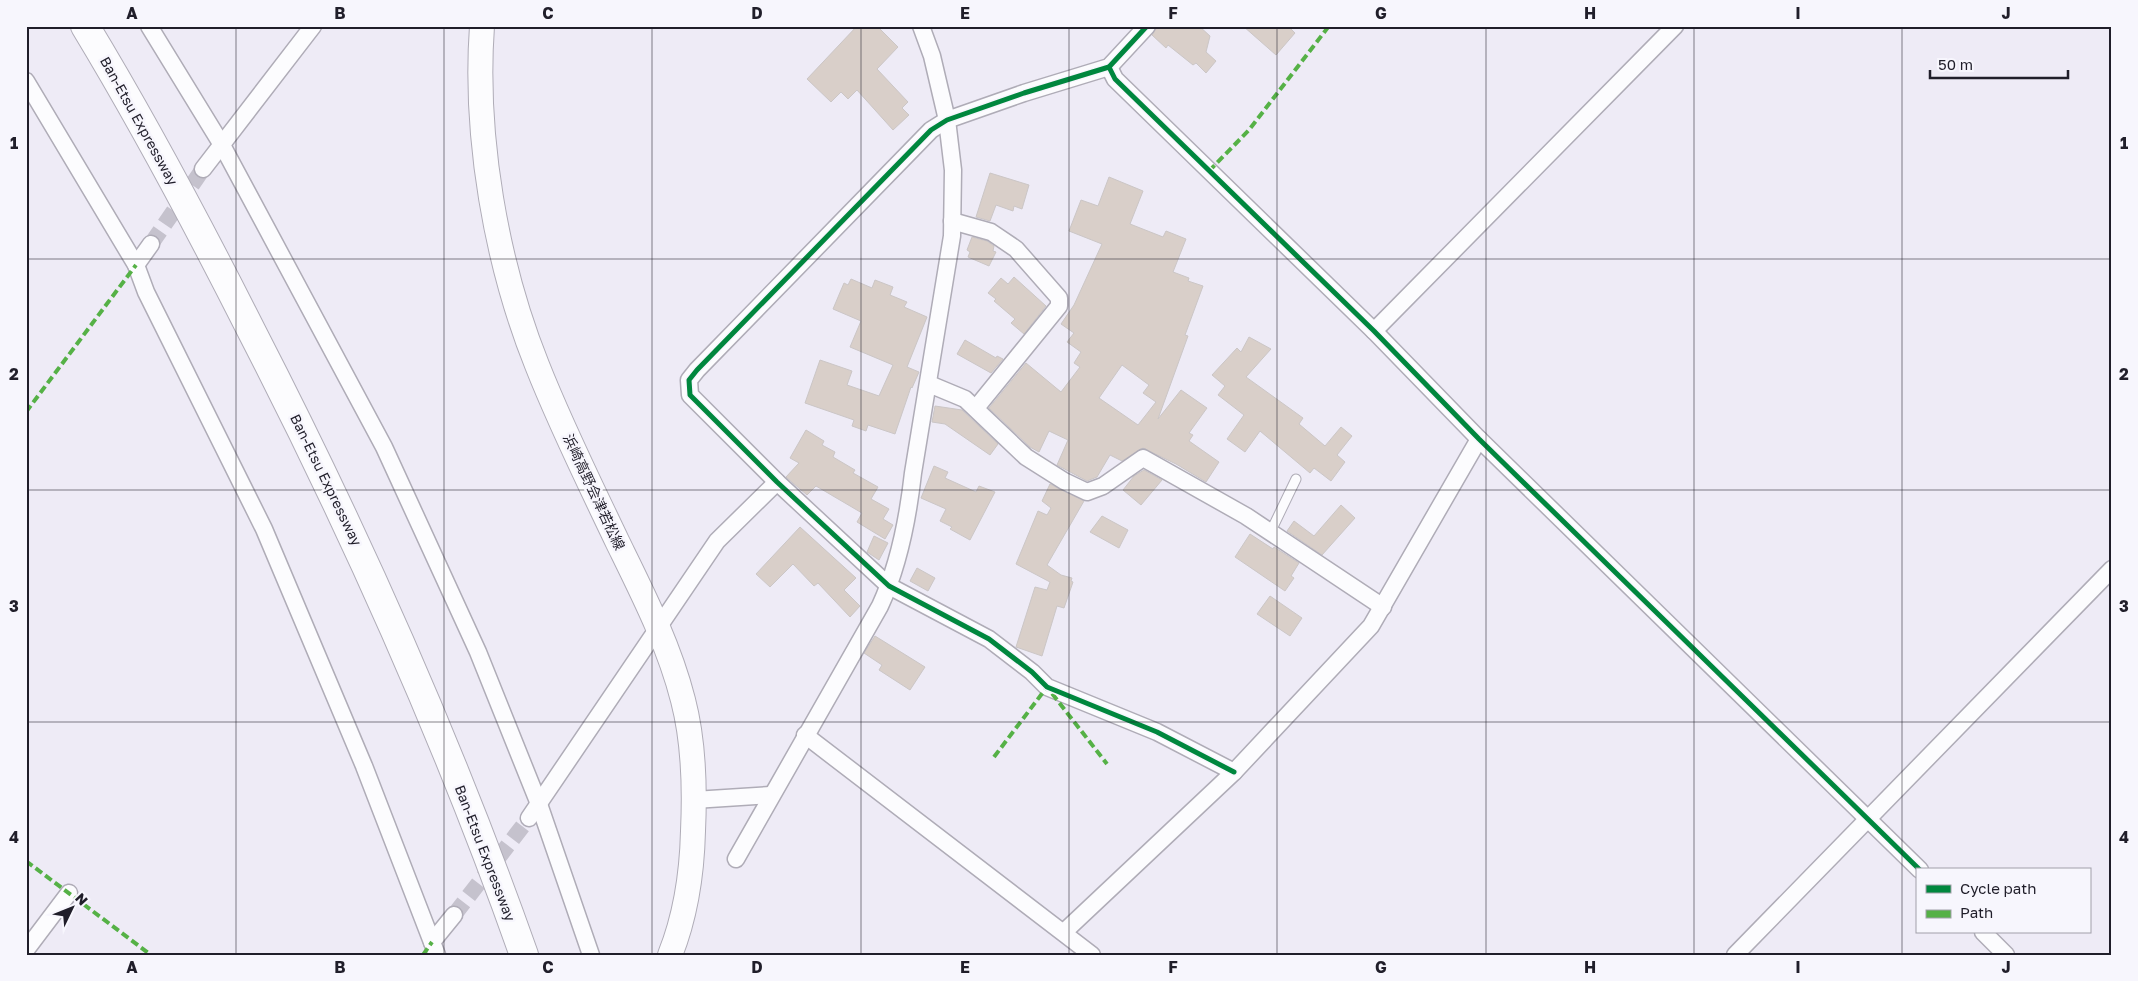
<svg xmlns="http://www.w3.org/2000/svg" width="2138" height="981" font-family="'Golos Text','Noto Sans JP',sans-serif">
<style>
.building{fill:#d9cfc9;stroke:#cbc6c6;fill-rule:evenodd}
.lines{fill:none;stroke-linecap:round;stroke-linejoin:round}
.minor-tunnel{stroke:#c5c2cd;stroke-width:16;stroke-dasharray:16 8;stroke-linecap:butt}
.service-casing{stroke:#afacb7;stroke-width:11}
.minor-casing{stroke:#afacb7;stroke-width:19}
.secondary-casing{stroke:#afacb7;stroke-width:26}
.motorway-casing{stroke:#afacb7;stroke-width:30}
.service{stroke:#fcfcfe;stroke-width:9}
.minor{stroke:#fcfcfe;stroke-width:16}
.secondary{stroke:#fcfcfe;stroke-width:24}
.motorway{stroke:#fcfcfe;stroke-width:28}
.quiet{stroke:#55b146;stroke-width:4;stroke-dasharray:8 4;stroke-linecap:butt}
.cycleway-casing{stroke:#f7f6fd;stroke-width:8}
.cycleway{stroke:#00873e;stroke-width:5}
.grid{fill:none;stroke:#201e2a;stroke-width:1;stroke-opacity:0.55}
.labels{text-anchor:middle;stroke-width:5;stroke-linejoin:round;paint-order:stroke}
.street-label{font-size:14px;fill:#201e2a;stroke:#f7f6fd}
.neatline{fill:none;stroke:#201e2a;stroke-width:2}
.grid-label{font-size:16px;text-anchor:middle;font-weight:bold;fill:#201e2a}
</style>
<rect width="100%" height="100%" fill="#eeebf6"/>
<g class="building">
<path d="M857,26h20l21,21 -21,22 31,33 -6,6 7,7 -16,15 -36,-40 -9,9 -7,-7 -10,10 -24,-23z"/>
<path d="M1158,26h41l11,10 -4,16 10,9 -10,12 -10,-10 -3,2 -25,-20 -2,3 -14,-13z"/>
<path d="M1243,26h45l7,7 -19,22z"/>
<path d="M990,173l39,12 -7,24 -8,-3 -1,5 -17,-6 -6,16 -14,-4z"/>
<path d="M1109,177l34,14 -13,33 33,13 3,-6 20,8 -13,33 16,6 -1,3 15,5 -18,49 3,1 -30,83 23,-29 26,18 -18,25 4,2 -4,6 30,21 -13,20 -30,-18 -33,-16 -21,13 -12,-6 -13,22 -10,4 -30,-16 11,-25 -19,-9 -10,21 -9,-5 -41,-39 37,-45 35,29 19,-25 -6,-4 7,-11 -14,-10 7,-9 -13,-9 13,-19 28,-61 -33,-13 12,-31 17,6zM1122,365l27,20 -6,8 13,9 -18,23 -39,-27z"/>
<path d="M972,237l15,4 7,5 -1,5 3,1 -7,14 -21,-9 2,-5 -3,-2z"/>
<path d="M1014,277l32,29 -22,28 -13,-11 4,-4 -21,-18 2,-2 -8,-6 13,-15 7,6z"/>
<path d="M851,279l21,9 3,-8 18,7 -3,8 17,7 -3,5 23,10 -20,50 12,5 -7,16 -1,-1 -16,47 -27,-9 -2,6 -14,-5 2,-6 -49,-17 15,-43 32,11 -5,14 32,11 14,-31 -43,-18 11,-26 -28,-12 11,-26 4,2z"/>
<path d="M1249,337l22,12 -25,28 57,41 -4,6 26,22 16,-19 11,9 -15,19 8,7 -14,19 -17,-13 -4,5 -50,-42 -15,21 -18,-13 17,-24 -26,-20 7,-9 -13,-11 25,-27 4,4z"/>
<path d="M965,340l31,18 1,-2 6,3 -12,14 -34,-19z"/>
<path d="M935,406l27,4 36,34 -8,11 -45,-31 -13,-2z"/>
<path d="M806,430l18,11 -2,4 13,7 -2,5 22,13 -2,3 25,14 -7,12 18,10 -6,10 10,6 -8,14 -28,-17 5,-9 -46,-27 -9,9 -21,-18 13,-14 -9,-5z"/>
<path d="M934,466l14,6 -3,6 31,14 3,-6 16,6 -25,48 -20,-11 2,-2 -12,-6 6,-12 -25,-11z"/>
<path d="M1144,470l18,10 -21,25 -18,-15 11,-14z"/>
<path d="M1050,484l34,17 -37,64 14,10 11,3 -1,3 2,1 -9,26 -7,-2 -15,50 -26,-9 19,-60 12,3 3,-8 -34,-18 22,-53 9,4 4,-7 -9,-7z"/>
<path d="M1341,505l14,13 -33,37 -35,-24 7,-10 20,15z"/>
<path d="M1102,516l26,14 -9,18 -29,-16z"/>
<path d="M800,527l56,51 -12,12 16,16 -10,11 -32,-34 -4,3 -21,-22 -23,23 -14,-13z"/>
<path d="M1250,534l23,15 1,-2 25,16 -8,13 3,2 -9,13 -50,-34z"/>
<path d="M874,536l14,7 -9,17 -12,-8z"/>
<path d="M917,568l18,10 -7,13 -18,-10z"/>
<path d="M1270,596l32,22 -12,18 -33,-22z"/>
<path d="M875,636l50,31 -15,23 -31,-20 3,-5 -18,-12z"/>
</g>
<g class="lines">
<g class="minor-tunnel">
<path d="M151,244l52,-75"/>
<path d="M454,915l75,-97"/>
</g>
<g class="service-casing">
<path id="service" d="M1270,533l26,-54"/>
</g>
<g class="minor-casing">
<g id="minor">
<path d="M149,26l73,119 162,302 94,205 61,152 52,151"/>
<path d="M1147,26l-38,41 -85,26 -77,27 -16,10 -234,240 -8,10 1,15 87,87 112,104 100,53 43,33 15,15 110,45 77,40"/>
<path d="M1109,67l6,12 259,252 105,108 441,431"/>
<path d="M26,81l110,184 10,27 118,237 100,237 73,189"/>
<path d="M203,169l110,-143"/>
<path d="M952,221l39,11 25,17 43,49v8l-83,102"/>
<path d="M136,265l15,-21"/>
<path d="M1374,331l301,-305"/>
<path d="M929,384l36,15 61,58 38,24 23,11 16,-6 40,-28 103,58 137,91"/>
<path d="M805,735l287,220"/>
<path d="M694,800l77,-5"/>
<path d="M529,818l188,-277 60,-59"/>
<path d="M736,859l144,-253c19,-41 28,-88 33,-133l39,-237 1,-66 -6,-50 -15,-64 -11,-30"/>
<path d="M1064,932l170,-160 137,-146 108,-187"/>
<path d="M1983,932l23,23"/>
<path d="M432,942l22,-27"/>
<path d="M26,950l43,-57"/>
<path d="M1735,955l377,-386"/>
</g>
</g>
<g class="secondary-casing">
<path id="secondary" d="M482,26c-8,110 14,237 55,339 24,61 53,119 81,178 25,51 51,102 65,157 11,42 12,88 10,131 -1,42 -7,84 -23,124"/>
</g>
<g class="motorway-casing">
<path id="motorway" d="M85,26c60,99 114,201 166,304 104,202 197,410 273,625"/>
</g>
<use href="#service" class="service"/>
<use href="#minor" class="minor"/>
<use href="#secondary" class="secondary"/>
<use href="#motorway" class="motorway"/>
<g class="quiet">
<path d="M1209,171l40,-41 80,-104"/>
<path d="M26,412l110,-147"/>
<path d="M994,757l53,-70 60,77"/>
<path d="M26,861l125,94"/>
<path d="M423,955l9,-13"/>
</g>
<g class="cycleway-casing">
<g id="cycleway">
<path d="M1147,26l-38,41 -85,26 -77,27 -16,10 -234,240 -8,10 1,15 87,87 112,104 100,53 43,33 15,15 110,45 77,40"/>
<path d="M1109,67l6,12 259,252 105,108 441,431"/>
</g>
</g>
<use href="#cycleway" class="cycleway"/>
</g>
<path class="grid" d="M236,26v929M444,26v929M652,26v929M861,26v929M1069,26v929M1277,26v929M1486,26v929M1694,26v929M1902,26v929M26,259h2086M26,490h2086M26,722h2086"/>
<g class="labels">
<g class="street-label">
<text transform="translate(139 121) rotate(61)" y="5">Ban-Etsu Expressway</text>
<text transform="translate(326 480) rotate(64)" y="5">Ban-Etsu Expressway</text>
<text transform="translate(594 492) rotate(65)" y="5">浜崎高野会津若松線</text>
<text transform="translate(485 853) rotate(69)" y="5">Ban-Etsu Expressway</text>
</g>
</g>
<rect width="2138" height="981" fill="none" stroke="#f7f6fd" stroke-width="55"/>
<rect x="1916" y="868" width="175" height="65" fill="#f7f6fd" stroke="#a1a0a9"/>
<rect x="1926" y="885" width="25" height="8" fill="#00873e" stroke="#a1a0a9"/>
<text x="1960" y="894" font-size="15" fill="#201e2a">Cycle path</text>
<rect x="1926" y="910" width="25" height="8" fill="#55b146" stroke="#a1a0a9"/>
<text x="1960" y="918" font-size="15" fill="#201e2a">Path</text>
<g transform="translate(72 908) rotate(47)" stroke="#f7f6fd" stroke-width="4" paint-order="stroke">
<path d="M0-4L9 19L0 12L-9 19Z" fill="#201e2a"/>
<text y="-8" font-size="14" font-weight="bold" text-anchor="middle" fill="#201e2a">N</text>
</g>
<path d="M1930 70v8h138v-8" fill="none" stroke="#201e2a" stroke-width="2.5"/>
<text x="1938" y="70" font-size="15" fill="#201e2a" stroke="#f7f6fd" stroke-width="4" paint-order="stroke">50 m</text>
<rect x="28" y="28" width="2082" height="926" class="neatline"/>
<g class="grid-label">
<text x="132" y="19">A</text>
<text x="340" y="19">B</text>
<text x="548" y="19">C</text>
<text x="757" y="19">D</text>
<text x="965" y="19">E</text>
<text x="1173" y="19">F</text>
<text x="1381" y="19">G</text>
<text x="1590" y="19">H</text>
<text x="1798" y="19">I</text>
<text x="2006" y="19">J</text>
<text x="14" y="149">1</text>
<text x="2124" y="149">1</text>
<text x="14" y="380">2</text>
<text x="2124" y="380">2</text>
<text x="14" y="612">3</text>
<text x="2124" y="612">3</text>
<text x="14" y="843">4</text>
<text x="2124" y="843">4</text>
<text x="132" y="973">A</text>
<text x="340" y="973">B</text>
<text x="548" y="973">C</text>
<text x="757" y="973">D</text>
<text x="965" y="973">E</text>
<text x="1173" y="973">F</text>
<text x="1381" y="973">G</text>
<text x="1590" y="973">H</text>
<text x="1798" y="973">I</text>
<text x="2006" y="973">J</text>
</g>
</svg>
